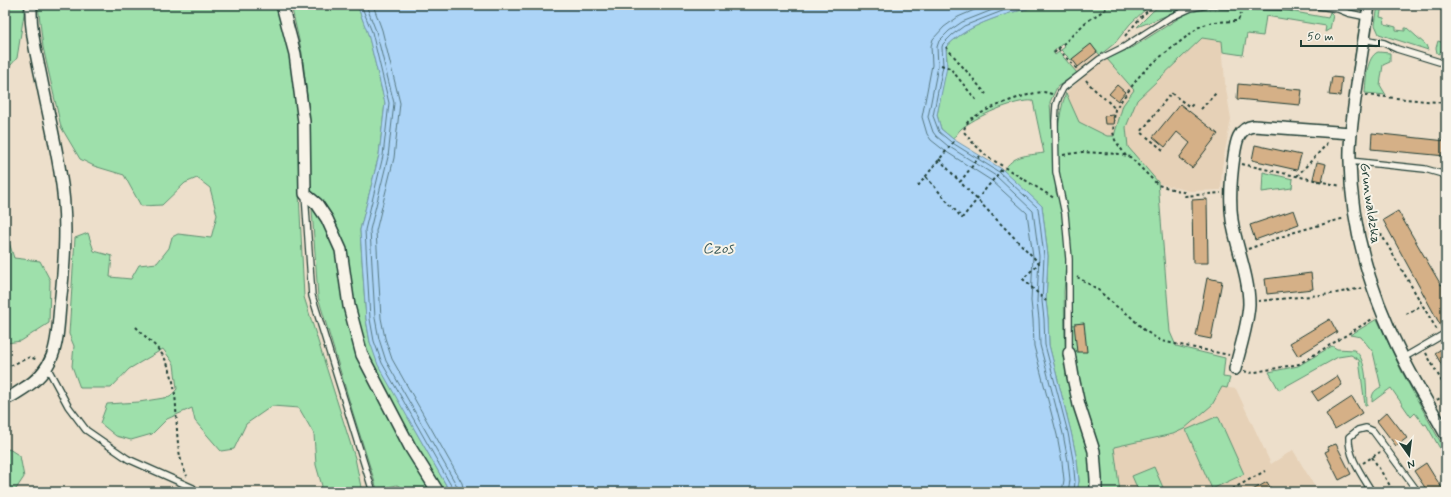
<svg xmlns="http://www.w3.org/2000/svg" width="1451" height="497" font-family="Mynerve,sans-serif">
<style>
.built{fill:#e6d1b7}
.green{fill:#9ee0ab;stroke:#5e8e70}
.water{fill:#acd4f7;stroke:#7498a9}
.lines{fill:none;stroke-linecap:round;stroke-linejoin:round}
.shore{stroke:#577982;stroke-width:1}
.building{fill:#d5b087;stroke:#1f3d34}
.service-casing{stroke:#1f3d34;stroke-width:8}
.minor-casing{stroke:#1f3d34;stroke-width:14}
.path{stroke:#1f3d34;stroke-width:2;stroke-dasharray:3 3;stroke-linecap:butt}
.service{stroke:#f7f3e8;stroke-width:5.5}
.minor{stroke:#f7f3e8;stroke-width:11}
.labels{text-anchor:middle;stroke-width:4;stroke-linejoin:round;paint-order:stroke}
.street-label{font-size:14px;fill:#1f3d34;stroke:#f7f3e8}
.water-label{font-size:15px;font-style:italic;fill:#3b5b5b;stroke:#f7f3e8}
</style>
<rect width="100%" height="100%" fill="#eddfcb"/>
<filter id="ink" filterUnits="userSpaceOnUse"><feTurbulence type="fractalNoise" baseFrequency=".025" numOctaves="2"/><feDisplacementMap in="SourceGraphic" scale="8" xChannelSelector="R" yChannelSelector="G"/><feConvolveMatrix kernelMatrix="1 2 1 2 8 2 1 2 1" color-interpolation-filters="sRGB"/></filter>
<g filter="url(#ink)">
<g class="built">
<path d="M1202,38l20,3 3,42 6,36 -9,48 -1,23 -31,1 -29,-7 -3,-2 -30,-35 -2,-20 11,-27z"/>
<path d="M1091,44l9,11 -2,2 5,6 4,-4 27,31 -11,15 -9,31h-7l-28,-14 -13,-29 16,-15 -14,-15z"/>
<path d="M1222,387l14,2 35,75 22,-14 25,42h-198l-6,-45 59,-13 39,-29z"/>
</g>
<g class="green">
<path d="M5,5h19v9l-7,44 -12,14z"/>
<path d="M38,5h240l12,50 8,67 1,70 5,105 51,161 7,34h-45l5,-6 -6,-21 -2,-31 -15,-26 -27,-2 -26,18 -12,25 -13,2 -26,-30 -3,-13 -25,11 -15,15 -21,6 -15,-4 -16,-13 7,-19 32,-2 31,-5 7,-8 -3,-25 -11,-15 -34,20 -18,19h-31l-8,-22 2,-20 -5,-12 6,-96 13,-5 6,18 18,5 -2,21 21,2 8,-14 18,-2 12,-15 3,-11 6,-3 33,4 6,-23 -7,-27 -13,-10 -12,5 -23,22 -21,1 -17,-31 -30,-9 -14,-7 -19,-32 -18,-80z"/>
<path d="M291,5h66l11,28 17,70 -6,52 -19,75 6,89 4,23 44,86 36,64h-40l-13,-7 -20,4 -24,-76 -35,-116 -7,-102 -1,-73 -8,-69z"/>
<path d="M1037,5h113l-20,19 -15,19 -15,12 -9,-10 -20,15 -10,-10 4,-3 -3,-3 -9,8 2,3 4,-3 18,21 -20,14 -7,15 6,90 5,15 2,17 3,37 -2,31 1,53 3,29 23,85 1,33h-15l2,-11 -2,-21 -6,-28 -22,-87 -1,-27 -2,-17 2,-45 -6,-50 -39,-35c12,-17 22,-15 41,-18l-11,-52c-18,-2 -58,16 -72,28 -3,3 -5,6 -8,10l-12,-10 -4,-14 10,-54 -1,-14c18,-18 39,-26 63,-34 10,-3 19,-3 28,-8z"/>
<path d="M1161,5h33l-57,22 16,-16z"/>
<path d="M1378,5h4l-2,12 4,1 1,6 11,3v3l9,1v-3h2l19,17 2,5 -49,-16 -4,-9z"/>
<path d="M1210,7l79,4 39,7 2,-6 3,3 -3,14 -5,3 1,-6 -60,-10 -3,20 -16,-2 -4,21 -20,-3 -1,-11 -20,-3 -65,62 -11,27 2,20 30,35 12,150 6,14 49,12 -2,19 7,1 -3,10 -5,-1 -10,18 -28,24 -11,5 -59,13 6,45h-20c-6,-28 -12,-55 -17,-83 -3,-14 -7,-28 -9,-42 -6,-47 -1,-95 -5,-142 -2,-17 -7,-32 -10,-48 -4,-25 -2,-60 7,-84l13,29 28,14h7l9,-31 11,-15 -27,-31 28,-13 55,-35z"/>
<path d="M1360,23l1,3 -8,57 -2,-1z"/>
<path d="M1446,40v4l-7,10 -2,-1 -1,-5 2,-7 6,2z"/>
<path d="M1378,52l12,1v9l-7,3 -3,20 6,10 -21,-2c1,-12 1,-36 13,-41z"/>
<path d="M1263,172l30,7 -1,9 -30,4z"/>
<path d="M5,230l9,28 26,3 10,19 -1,43 -28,18 -14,2 -2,2z"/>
<path d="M1377,319l25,53 44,80v7l-20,-35 -2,1 -9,-12 -4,4 -20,-29 -19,14c0,-8 1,-11 9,-15l-8,-35 -12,-15 -11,-2z"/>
<path d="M1332,346l5,3 17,1c14,9 12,39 13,55h-2l-6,-45 -8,-5 -13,2 -59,33 -10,-18 29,-6z"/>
<path d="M1218,416l26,58 -32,15 -26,-59z"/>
<path d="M9,449l11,7 4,21 -10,15h-9v-41z"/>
<path d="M1154,467l11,25h-26l-7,-16z"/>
</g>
<path class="water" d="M357,5h680c-9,5 -18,5 -27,8 -25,8 -46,16 -64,34l1,20 -10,48 4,14 12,10 49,30 40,37 6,50 -2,45 2,17 1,27 22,87 6,28 2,21 -2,11h-627l-72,-127 -8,-23 -4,-23 -6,-89 19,-75 6,-52 -17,-69z"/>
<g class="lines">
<g class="shore">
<path d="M361,5l11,27 17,71 -6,53 -18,74 5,89 4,22 8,22 71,126v3"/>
<path d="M366,5l10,26 18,72 -6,54 -18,73 5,88 4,21 7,22 71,125 1,6"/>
<path d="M373,5l9,25 18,73 -6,55 -18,73 5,87 4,20 7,21 70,124 2,9"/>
<path d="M986,5l-28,12 -14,10 -11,12 -2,7 1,19 -10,52 5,17 4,6 14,11 47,30 35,32 6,43 -2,45 2,19 1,26 23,89 5,27 2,18 -2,12"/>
<path d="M1005,5l-43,17 -13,9 -10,10 -2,6 1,19 -10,51 5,15 3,4 12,10 48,30 37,35 6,45 -2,45 2,18 1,26 23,89 5,27 2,19 -2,12"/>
<path d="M1026,5l-16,3 -18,7 -28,11 -12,9 -9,9 -1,3 1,19 -10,50 6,16 12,10 48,30 39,36 6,48 -2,45 2,18 1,26 23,88 5,27 2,21 -1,11"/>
</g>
</g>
<g class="building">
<path d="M1091,44l6,8 -19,15 -6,-8z"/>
<path d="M1332,77l10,1 -2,18 -11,-1z"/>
<path d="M1238,84l64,6 -2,15 -63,-6z"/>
<path d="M1117,85l8,7 -7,9 -9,-7z"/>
<path d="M1180,104l38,30 -26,34 -13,-10 11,-15 -13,-11 -12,15 -12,-10z"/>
<path d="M1113,115l1,9h-9l-1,-8z"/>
<path d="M1372,133l74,8v15l-75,-7z"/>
<path d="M1255,145l46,10 -4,15 -45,-10z"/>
<path d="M1317,162l9,2 -4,17 -9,-2z"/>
<path d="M1207,199l1,64h-15l-1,-63z"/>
<path d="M1294,210l5,14 -44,16 -5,-15z"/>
<path d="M1398,211l43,74 5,-2v46l-3,1 -60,-110z"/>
<path d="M1311,273l2,16 -46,5 -2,-15z"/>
<path d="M1207,278l15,3 -11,58 -15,-3z"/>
<path d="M1330,319l7,13 -39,24 -8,-13z"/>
<path d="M1084,323l3,29h-10l-3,-28z"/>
<path d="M1446,346v27l-11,-20z"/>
<path d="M1337,376l5,9 -24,16 -6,-9z"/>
<path d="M1352,397l10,16 -27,16 -9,-15z"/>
<path d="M1387,412l20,26 -11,8 -19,-25z"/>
<path d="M1336,444l15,30 -12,6 -14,-28 4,-2 -2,-3z"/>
<path d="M1426,463l8,13 11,16h-17l-14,-21z"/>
<path d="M1267,482l6,10h-24z"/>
</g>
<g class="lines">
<g class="service-casing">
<g id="service">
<path d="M1312,5l26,4 10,4 19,4"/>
<path d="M1364,39l20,4 13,6 49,15"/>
<path d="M1350,161l75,8 21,6"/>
<path d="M305,194l7,102 61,196"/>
<path d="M1069,353v-94l-4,-45 -9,-42 -1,-51 1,-16 3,-9 4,-8 37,-29 24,-12 45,-29 22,-10 17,-3 82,2 11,-2"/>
<path d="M1403,358l43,-25"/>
<path d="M47,367l21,39 18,24 42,29 65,29 2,4"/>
<path d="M1372,492c-10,-17 -24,-35 -23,-55l9,-7 8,-2 7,3 45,61"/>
</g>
</g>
<g class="minor-casing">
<g id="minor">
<path d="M282,5l13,49 9,68 1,72 12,10 10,15 14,31 8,56 13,49 48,92 28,45"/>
<path d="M1369,5c-4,29 -9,58 -13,87 -3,23 -7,46 -6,69 1,69 22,136 53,197 13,27 29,51 43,77"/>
<path d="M1069,353l4,24 6,28 15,46 2,28v13"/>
<path d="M1235,369c5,-21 13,-44 14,-65 0,-28 -13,-57 -17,-84 -3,-22 -1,-43 2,-64 2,-14 4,-28 20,-30l97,7"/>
<path d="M5,399c7,-2 13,-7 18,-10 35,-21 34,-49 37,-84 5,-44 8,-90 0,-133 -5,-32 -13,-64 -19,-95 -5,-24 -11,-48 -10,-72"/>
</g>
</g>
<g class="path">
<path d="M1125,36l16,-19 13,-12"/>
<path d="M946,47l40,47"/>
<path d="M1058,49l19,20"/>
<path d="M1054,53l32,-31 26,-17"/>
<path d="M1442,55l4,-8"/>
<path d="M941,65l9,3 27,33"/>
<path d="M1086,80c8,11 20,18 29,29"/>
<path d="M1052,94c-4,-1 -6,-2 -10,-2 -18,2 -55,16 -71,27 -4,3 -7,8 -7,13l8,10 16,15 66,41"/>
<path d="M1366,95l80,8"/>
<path d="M1201,109l16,-17"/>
<path d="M1163,150l-22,-18 30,-39 19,14 4,-4"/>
<path d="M1063,155l19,-3 38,2 10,3 28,28 25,7 2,1v3l36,-3"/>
<path d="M980,156l-20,26 79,81 -16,16 23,22"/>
<path d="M1126,156l-11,-16 -2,-8 2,-23 26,-35 18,-16 40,-31 13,-5 26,-1 3,-8"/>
<path d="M939,159l21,23"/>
<path d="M1242,164l99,22"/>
<path d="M1297,176l29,-31 1,-4"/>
<path d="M926,177l36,41 40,-49"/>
<path d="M918,186l37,-46"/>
<path d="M1370,241l11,-7 56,96"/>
<path d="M1248,249l47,-17 50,-14"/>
<path d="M1077,277l19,11 20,18 13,9 15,15 17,11 68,14"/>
<path d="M1258,301l73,-7 32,-6"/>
<path d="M1406,314l16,-9"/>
<path d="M136,327c10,11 24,21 30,34 18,36 3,80 21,115"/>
<path d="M1426,353l20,36"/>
<path d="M5,368l25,-11 8,3"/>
<path d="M1244,371l6,2 49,-9 75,-46"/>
<path d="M1437,400l9,-6"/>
<path d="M1372,457l22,35"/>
<path d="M1363,463l17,-11"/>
<path d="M1227,492l38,-21"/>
</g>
<use href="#service" class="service"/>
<use href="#minor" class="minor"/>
</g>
</g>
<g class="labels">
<g class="street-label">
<text transform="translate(1371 203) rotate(82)" y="5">Grunwaldzka</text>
</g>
<g class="water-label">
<text x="718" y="253">Czos</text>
</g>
</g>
<rect width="1451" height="497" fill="none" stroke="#f7f3e8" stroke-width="20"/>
<rect x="10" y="10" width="1431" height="477" fill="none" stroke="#1f3d34" stroke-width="1.5" filter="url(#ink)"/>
<g transform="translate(1409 455) rotate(166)" stroke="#f7f3e8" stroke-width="3" paint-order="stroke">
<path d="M0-3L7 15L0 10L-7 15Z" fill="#1f3d34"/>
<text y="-6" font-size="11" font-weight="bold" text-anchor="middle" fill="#1f3d34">N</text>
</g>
<path d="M1301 40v6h78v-6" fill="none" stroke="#1f3d34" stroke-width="2"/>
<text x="1307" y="40" font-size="12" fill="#1f3d34" stroke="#f7f3e8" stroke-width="3" paint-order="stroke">50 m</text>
</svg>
